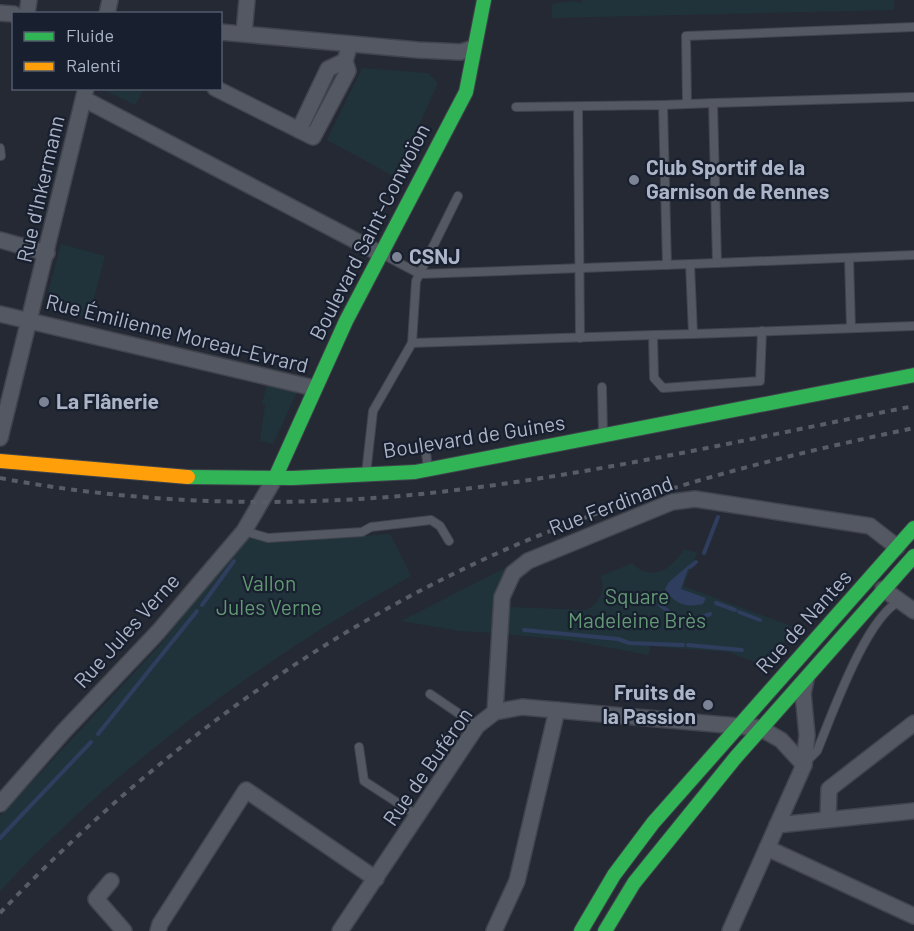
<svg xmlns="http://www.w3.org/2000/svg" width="914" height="931" font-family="Barlow,sans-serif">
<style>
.green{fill:#21333a}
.water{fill:#2f3e5e}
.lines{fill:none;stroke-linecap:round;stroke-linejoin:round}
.stream{stroke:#2f3e5e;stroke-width:4}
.lane-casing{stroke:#41444d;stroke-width:10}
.street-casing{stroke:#41444d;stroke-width:18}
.fast-casing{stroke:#41444d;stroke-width:16}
.slow-casing{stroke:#41444d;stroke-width:16}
.lane{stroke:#545862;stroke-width:8}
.street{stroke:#545862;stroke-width:15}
.fast{stroke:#30b455;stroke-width:14}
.slow{stroke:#ff9f0a;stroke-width:14}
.rail{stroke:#585c66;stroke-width:4;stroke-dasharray:6 6;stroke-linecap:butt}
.poi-dot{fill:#7c8394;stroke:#181f2e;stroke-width:2}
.labels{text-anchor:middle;stroke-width:4.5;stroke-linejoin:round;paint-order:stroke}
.poi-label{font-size:21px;font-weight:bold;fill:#acb4c7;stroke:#181f2e;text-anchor:start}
.street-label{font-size:21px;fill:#acb4c7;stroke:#181f2e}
.park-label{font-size:21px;fill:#629974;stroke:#181f2e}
</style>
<rect width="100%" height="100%" fill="#242934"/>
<g class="green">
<path d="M582,0h312v10l-342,8v-14l19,-3 11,2z"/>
<path d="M362,68l66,5 10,10 -43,94 -68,-37z"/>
<path d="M102,89h42l-9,16z"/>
<path d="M61,244l44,12 -16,62 -45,-10z"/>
<path d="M267,384l30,8 -24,52 -13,-3 5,-36 -3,-1z"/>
<path d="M390,534l21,42c-154,86 -290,186 -411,315v-75l160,-171 88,-110 26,7z"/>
<path d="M684,549l13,4 -14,33 113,42 -33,37 -35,-13 -78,-6 -1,9 -81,-15 -62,-6 2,-27 79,3c14,-9 18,-19 14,-34l31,-13c20,20 40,6 52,-14z"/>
<path d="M513,564l-15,23 -4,46 -35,-2 -58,-10z"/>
</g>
<path class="water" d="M690,564l-9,25 25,9 -3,6c-18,4 -28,0 -38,-15l4,-7z"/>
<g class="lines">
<g class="stream">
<path d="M704,553l14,-36"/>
<path d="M690,567l6,-5"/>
<path d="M716,603l19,7"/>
<path d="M202,605l32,-44"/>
<path d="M660,605c12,10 20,14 35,15"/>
<path d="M739,612l21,8"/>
<path d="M704,616l6,-2"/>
<path d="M524,630l94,9 11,4 54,2"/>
<path d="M688,645l54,5"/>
<path d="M98,734l99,-123"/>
<path d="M0,838l91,-96"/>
</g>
<g class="lane-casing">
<g id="lane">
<path d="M914,97l-201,6 4,160 197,-8"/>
<path d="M687,104l-1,-68 228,-9"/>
<path d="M663,105l50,-2"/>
<path d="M516,107l147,-2 4,160"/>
<path d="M578,107l2,231"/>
<path d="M0,148l1,8"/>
<path d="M382,254l38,20 297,-11"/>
<path d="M849,258l2,70"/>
<path d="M690,264l3,70 221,-8"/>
<path d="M693,334l-40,1 1,43 9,10 97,-7 2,-50"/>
<path d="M412,343l4,-62 42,-85"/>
<path d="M602,387l1,47"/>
<path d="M426,452l2,17"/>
<path d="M366,474l7,-63 39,-68 241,-8"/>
<path d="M244,531l24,7 94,-6 9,-5 60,-7 9,6 9,15"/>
<path d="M430,694l47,32"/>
<path d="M359,747l5,34 54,35"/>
<path d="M807,761l10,-10c15,-36 49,-134 83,-150"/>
</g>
</g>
<g class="street-casing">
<g id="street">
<path d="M0,13l14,1"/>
<path d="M27,14l2,-14"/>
<path d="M107,14l3,-14"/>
<path d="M220,32l198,18 43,2 12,-4"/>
<path d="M244,33l3,-33"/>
<path d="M215,88l98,49 35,-66 -3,-10 5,-17"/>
<path d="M84,99l297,155"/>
<path d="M299,130l29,-61 17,-8"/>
<path d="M0,240l47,13"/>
<path d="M0,314l314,74"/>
<path d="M0,438l86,-350"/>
<path d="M883,589l31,22"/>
<path d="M495,712l7,-115 11,-24 15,-12 144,-59 23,-3 175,27 27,21"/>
<path d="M0,804l64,-73 94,-99 86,-101 31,-53"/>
<path d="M828,819l1,-30 85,-66"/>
<path d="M777,825l137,-14"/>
<path d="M767,848l147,68"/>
<path d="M111,881l-15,18 28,32"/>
<path d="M158,931l2,-7 86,-134 130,89"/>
<path d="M340,931l137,-205 18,-14 27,-5 238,21 21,12 23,25"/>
<path d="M494,931l23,-50 40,-171"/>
<path d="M730,931l74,-166 3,-30 -4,-42 3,-13"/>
</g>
</g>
<g class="fast-casing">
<g id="fast">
<path d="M188,477l105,1 122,-6 499,-97"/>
<path d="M275,478l71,-157 120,-229 18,-92"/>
<path d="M581,931l33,-56 39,-52 261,-295"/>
<path d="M605,931l29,-48 102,-126 178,-201"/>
</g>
</g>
<g class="slow-casing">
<path id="slow" d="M0,461l188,16"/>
</g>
<use href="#lane" class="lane"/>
<use href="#street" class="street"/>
<use href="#fast" class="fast"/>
<use href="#slow" class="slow"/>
<g class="rail">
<path d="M0,478c138,26 281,30 421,16 165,-17 330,-56 493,-88"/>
<path d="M0,913c146,-153 315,-280 509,-365 129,-56 267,-91 405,-120"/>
</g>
</g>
<g class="poi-dot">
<circle cx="634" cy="180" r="6"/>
<circle cx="397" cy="257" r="6"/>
<circle cx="44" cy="402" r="6"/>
<circle cx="708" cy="705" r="6"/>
</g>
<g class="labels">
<g class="poi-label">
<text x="646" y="175">Club Sportif de la<tspan x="646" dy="24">Garnison de Rennes</tspan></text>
<text x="409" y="264">CSNJ</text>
<text x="56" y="409">La Flânerie</text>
<text x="696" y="700" text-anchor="end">Fruits de<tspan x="696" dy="24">la Passion</tspan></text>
</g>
<g class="street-label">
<text transform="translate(41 189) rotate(-77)" y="7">Rue d'Inkermann</text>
<text transform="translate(370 232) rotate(-63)" y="7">Boulevard Saint-Conwoïon</text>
<text transform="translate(177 334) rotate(14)" y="7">Rue Émilienne Moreau-Evrard</text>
<text transform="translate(474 437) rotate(-9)" y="7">Boulevard de Guines</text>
<text transform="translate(611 506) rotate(-21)" y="7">Rue Ferdinand</text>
<text transform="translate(804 622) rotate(-48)" y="7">Rue de Nantes</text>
<text transform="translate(127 631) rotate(-48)" y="7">Rue Jules Verne</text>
<text transform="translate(428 767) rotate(-55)" y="7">Rue de Buféron</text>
</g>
<g class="park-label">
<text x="269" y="591">Vallon<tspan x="269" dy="24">Jules Verne</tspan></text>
<text x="637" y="604">Square<tspan x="637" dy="24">Madeleine Brès</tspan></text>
</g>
</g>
<rect x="12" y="12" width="210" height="78" fill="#181f2e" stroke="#535b6b" stroke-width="1.5"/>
<rect x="24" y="32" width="30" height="9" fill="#30b455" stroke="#535b6b" stroke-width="1.5"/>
<text x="66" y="42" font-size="18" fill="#acb4c7">Fluide</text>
<rect x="24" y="62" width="30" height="9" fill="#ff9f0a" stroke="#535b6b" stroke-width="1.5"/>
<text x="66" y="72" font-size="18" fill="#acb4c7">Ralenti</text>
</svg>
